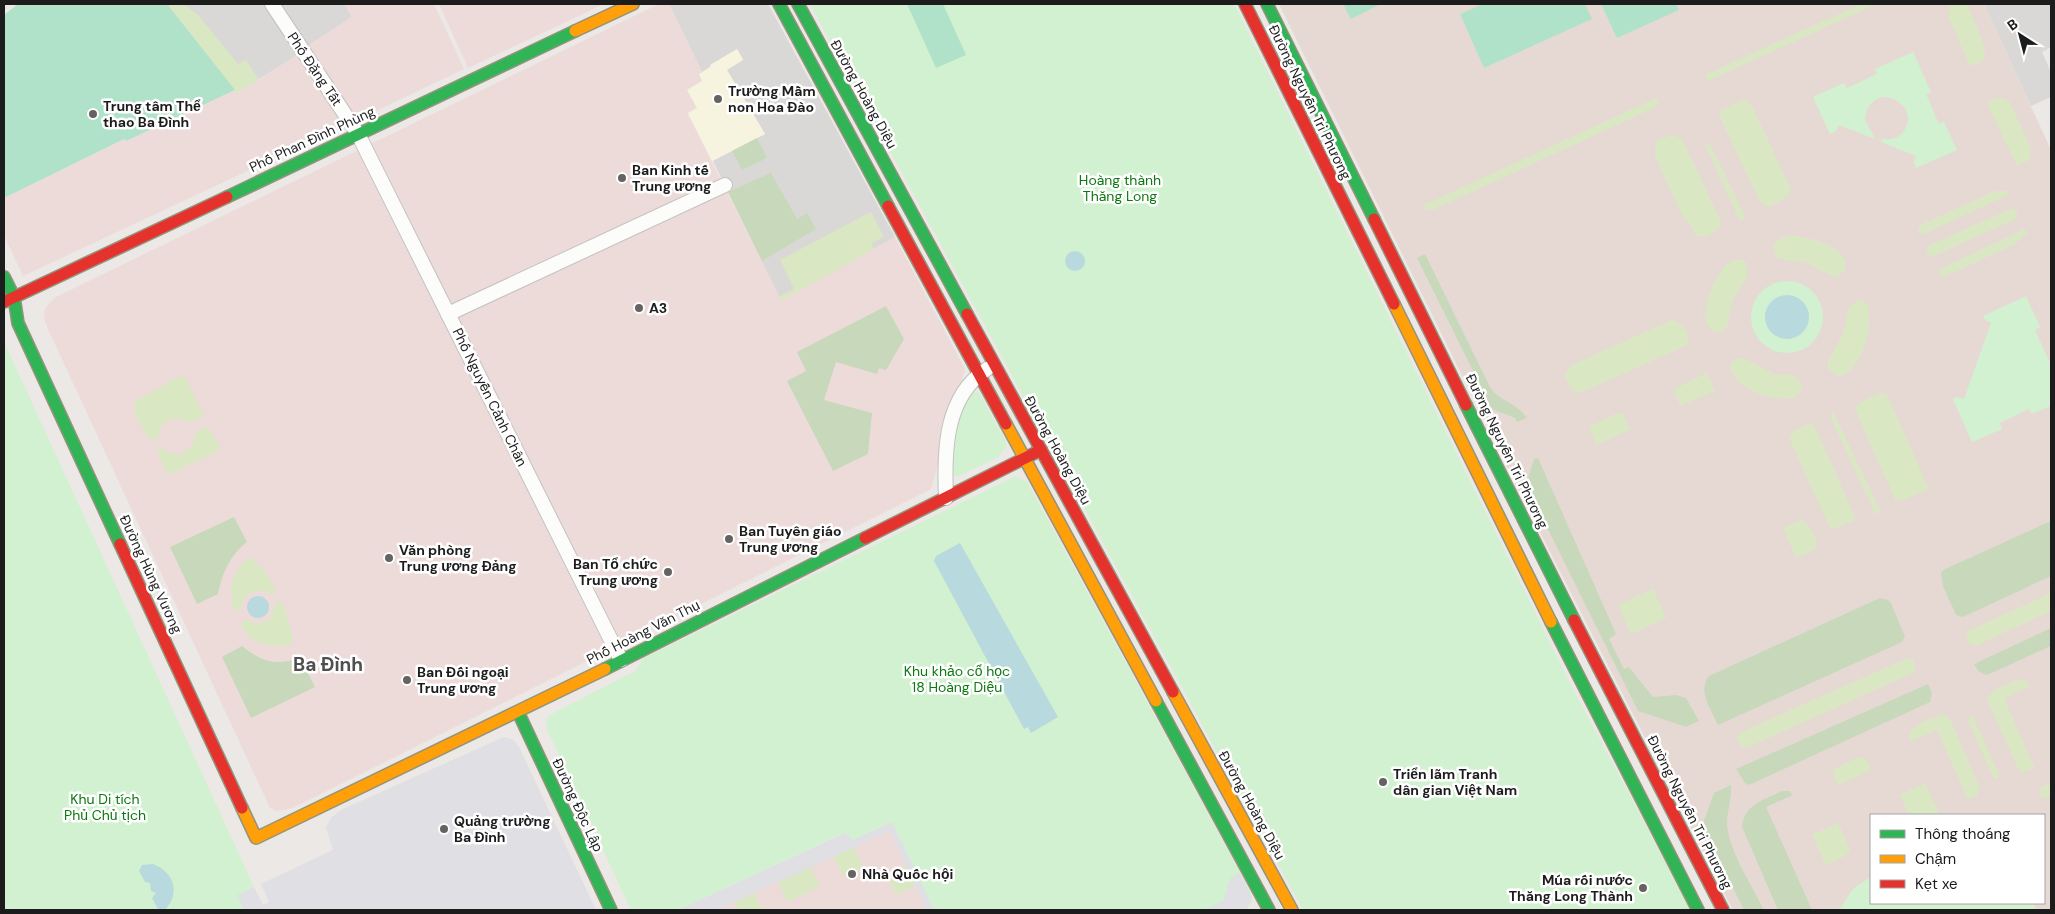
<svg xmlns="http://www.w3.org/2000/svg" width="2055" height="914" font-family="'DM Sans',sans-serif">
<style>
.residential{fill:#dad8d6}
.commercial{fill:#eddbda}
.education{fill:#f6f4df}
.military{fill:#e6d9d4;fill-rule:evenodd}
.grass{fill:#d9e8c3}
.forest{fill:#c7d9ba}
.park{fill:#d2f1d0}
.pitch{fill:#b0e2ca}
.plaza{fill:#dfdfe4}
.water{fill:#b8d9de}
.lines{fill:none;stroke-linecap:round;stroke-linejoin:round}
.street-casing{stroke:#c3c2c1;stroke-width:16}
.fast-casing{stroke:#94937e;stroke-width:14}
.slow-casing{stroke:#94937e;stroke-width:14}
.jam-casing{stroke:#94937e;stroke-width:14}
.street{stroke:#fcfcfb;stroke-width:14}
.fast{stroke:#30b455;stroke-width:11}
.slow{stroke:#ff9f0a;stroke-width:11}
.jam{stroke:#e5322d;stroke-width:11}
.poi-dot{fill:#646362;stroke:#fff;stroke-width:2}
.labels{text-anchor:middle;stroke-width:5;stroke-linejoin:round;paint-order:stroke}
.street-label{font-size:14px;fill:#1c1c1c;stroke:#fff}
.poi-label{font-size:14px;font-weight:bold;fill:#1c1c1c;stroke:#fff;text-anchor:start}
.park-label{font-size:14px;fill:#0c780f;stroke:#fff}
.district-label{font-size:19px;font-weight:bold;fill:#4f4f4f;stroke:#fff}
</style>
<rect width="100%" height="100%" fill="#ebe8e5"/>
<g class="residential">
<path d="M167,4h98l34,50 -62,39z"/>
<path d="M277,4h67l8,13 -46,30z"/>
<path d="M669,4h99l127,233 -114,64 -68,-140 52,-27 -39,-65 17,-10 -6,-10 -35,23z"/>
<path d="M1984,4h67v43l-9,5 9,20v25l-20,9z"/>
</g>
<g class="commercial">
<path d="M344,4h90l30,65 -109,52 -49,-74 46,-30z"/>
<path d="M439,4h165l-136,64z"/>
<path d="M659,4h10l33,68 -3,2 4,6 -6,28 -9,6 93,186 114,-63 70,132 -34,120 -638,319 -17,3 -6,-3 -222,-479 -4,-11 1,-9 9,-11z"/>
<path d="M299,54l47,71 -323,151 -19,-41v-37l120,-59 2,2 109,-51 3,3z"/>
<path d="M892,822l42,88h-256l175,-70z"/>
</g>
<path class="education" d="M737,49l6,11 -16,10 38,64 -53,27 -24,-48 9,-5 -10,-18 15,-9 -3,-7 12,-7 -1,-2z"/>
<path class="military" d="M1279,4h705l67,146v760h-318l-215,-421zM1871,815h173v88h-173z"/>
<g class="grass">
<path d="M167,4h16l15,11 40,49 8,-4 13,20 -22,13z"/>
<path d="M1861,4h15l-168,77 -3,-6z"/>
<path d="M1949,4h18l18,44 -1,12 -11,6 -4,-2 -20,-46z"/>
<path d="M2001,97l8,4 21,45 1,5 -2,9 -12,6 -29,-61 1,-4z"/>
<path d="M1656,98l2,5 -2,4 -224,103 -6,-1 -2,-4z"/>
<path d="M1745,99l6,5 40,86 -3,6 -18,11 -8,-3 -3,-4 -39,-83 1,-7z"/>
<path d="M1672,135l10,4 39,83 -2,6 -12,8h-11l-8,-16 -3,1 -30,-65 1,-15z"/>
<path d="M1709,143l36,73 -2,4 -4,-1 -33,-72z"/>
<path d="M1995,191h12l1,4 -83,38h-6l-1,-4 4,-5z"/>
<path d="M2013,208l5,5 -3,6 -81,37 -7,-2v-6l3,-3z"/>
<path d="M871,212l13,25 -13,6 3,6 -93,52 -2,-4 15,-8 -14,-29z"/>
<path d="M2025,229l2,4 -12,11 -69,32 -6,1 -1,-7 3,-2z"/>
<path d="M1790,236c17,0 65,12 54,36l-10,5 -29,-15 -26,-3 -4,-3 -2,-11 9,-7z"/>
<path d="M1733,260h10l3,3 2,13 -15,23 -6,28 -8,5 -6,-1 -7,-8c-1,-23 7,-49 27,-63z"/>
<path d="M1862,300l6,5c5,20 -5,67 -30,71l-10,-8v-7l15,-27 5,-25 9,-8z"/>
<path d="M1672,320l11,5 5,12 -1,8 -105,47h-7l-5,-4 -5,-13 5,-9z"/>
<path d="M1738,358l7,1 31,16h17l8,8 1,5 -8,10c-22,3 -59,-7 -64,-32l3,-6z"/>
<path d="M1704,374l4,1 7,16 -35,15 -6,-17z"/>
<path d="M178,377l8,1 18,38 -15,7c-14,-10 -29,-2 -31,15l-5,3c-10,-6 -19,-28 -19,-39z"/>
<path d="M1881,393l6,2 41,92 -1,3 -27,11 -5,-2 -40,-90 4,-6z"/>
<path d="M1619,412l4,2 7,15 -34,16 -7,-18z"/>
<path d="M1833,412l47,98 -1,4 -4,-1 -45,-97z"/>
<path d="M1811,423l3,2 41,92 -1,3 -20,9 -5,-3 -40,-89 4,-6z"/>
<path d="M207,426l13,20v4l-49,24 -5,-2 -9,-21 5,-3c14,13 32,4 33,-14z"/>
<path d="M1801,520c10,5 17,18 15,29l-20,9 -13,-30z"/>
<path d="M248,559h6c8,11 18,19 22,33l-5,3c-14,-9 -30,-2 -30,15l-3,1 -5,-4c-4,-19 -1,-35 15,-48z"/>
<path d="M1653,589l13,29 -35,16 -13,-29z"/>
<path d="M2051,593v18l-76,35 -6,-2 -3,-8 2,-5z"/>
<path d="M277,602h4c8,12 9,24 12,38l-3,5c-17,4 -42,-2 -49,-21l5,-5 10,5 13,-4z"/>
<path d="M1908,658l5,2 3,10 -1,2 -169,76 -5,-2 -4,-8 2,-5z"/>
<path d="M2016,680h8l6,6 -26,13 31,70 -13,3 -3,-2 -32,-71 7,-9z"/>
<path d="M1943,715l6,2 31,71 -3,7 -9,4 -31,-69 -27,11c-3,-16 20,-23 33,-26z"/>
<path d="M1970,716l3,1 26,57 -2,5 -4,-2 -25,-57z"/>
<path d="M1861,756l6,5 4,9 -33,15 -4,-8v-8z"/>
<path d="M1925,783l14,30 -6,2h-24l-9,-20z"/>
<path d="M2051,783v12l-6,3 -5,-1v-9z"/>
<path d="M1838,823l12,27 -5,6 -19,9 -14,-30z"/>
<path d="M854,847l9,20 -20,9 -10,-20z"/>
<path d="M906,865l9,21 -19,9 -10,-21z"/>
<path d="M811,867l9,20 -33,15 -9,-20z"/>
<path d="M755,893l7,17h-24l-4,-8z"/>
</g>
<g class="forest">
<path d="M757,138l10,20 -25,12 -10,-19z"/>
<path d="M771,173l26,46 10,-6 9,16 -54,32 -34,-69z"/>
<path d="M1425,254l66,135c10,12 27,15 36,29l-10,4 -2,-4 -23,-9 -75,-151z"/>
<path d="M886,306l18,33 -18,31 -7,-2 -2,6 -41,-12 -12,38 48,13 -4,41 -35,17 -46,-90 19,-10 -9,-19z"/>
<path d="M1538,458l78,176 -7,5 15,30 5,-2 24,30 23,-2 10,3 13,23 -13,6 -48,-16 -112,-226 8,-26z"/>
<path d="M234,517l13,25c-17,13 -25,31 -29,52l-21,10 -27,-57z"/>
<path d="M2051,521v55l-88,41 -7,-2 -13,-29 -2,-12 2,-4z"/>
<path d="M1880,598l8,2 3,3 14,34 -3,5 -184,83c-7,-16 -21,-34 -9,-49z"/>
<path d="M2051,628v18l-64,29 -8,-3 -5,-8z"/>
<path d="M242,646c20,16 33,20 58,12l15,29 -64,31 -29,-61z"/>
<path d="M1928,684l4,9 -2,9 -181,83 -4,-2 -9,-14z"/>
<path d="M1731,785c1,13 -4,26 -4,39 2,27 25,62 37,86h-20l-42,-84 12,-33z"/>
<path d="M1782,791h7l4,4 -27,12 46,103h-34l-36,-83c2,-23 22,-27 40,-36z"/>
</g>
<g class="park">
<path d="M810,4h424l338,683 119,223h-388z"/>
<path d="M1913,52l18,40 -5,2 13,30 5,-2 13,28 -41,18 -2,-5 2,-7 -35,-14 1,-3c8,1 16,0 21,-7 22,-27 -33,-56 -38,-12l10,19 -36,-14 -3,6 -6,3 -17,-37 31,-14 3,5 30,-14 -2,-5z"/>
<circle cx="1787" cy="317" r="36"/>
<path d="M2026,296l14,31 -5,3 14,31 2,-1v46l-19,8 -3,-5 -29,14 2,6 -30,13 -19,-43 4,-2 7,2 27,-76 -6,-3 -2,-4z"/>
<path d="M4,342l250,545 -17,8 7,15h-240z"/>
<path d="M974,390l5,3 27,49v5l-9,11 -41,19 -4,-5c1,-26 2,-62 22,-82z"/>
<path d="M1016,476l11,6 224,410 1,10 -5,7 -313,1 -42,-88 -40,18 -8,-7 -166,77h-47l-85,-183 2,-11 87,-45 9,-13z"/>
<path d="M1871,877v26h162l4,7h-198l15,-22z"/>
</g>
<g class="pitch">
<path d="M18,4h149l68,86 -109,51 -2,-2 -120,59v-183z"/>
<path d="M907,4h36l23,51 -30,13z"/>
<path d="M1343,4h38l-30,15z"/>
<path d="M1483,4h102l7,15 -108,49 -24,-54z"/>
<path d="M1601,4h75l3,6 -62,28z"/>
</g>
<g class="plaza">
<path d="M504,737l9,3 6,7 77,163h-352l-7,-15 17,-8 9,18 6,-3 -8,-18 72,-34 -7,-22 5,-10 10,-8z"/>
<path d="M892,822l42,88h-8l-36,-79 -173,79h-39l167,-77 8,7z"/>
<path d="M1240,873l12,25 -5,11 -43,1 19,-9 7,-23z"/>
</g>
<g class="water">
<circle cx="1075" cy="261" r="10"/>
<circle cx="1787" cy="317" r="22"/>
<path d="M960,543l98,174 -27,16 -3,-6 -4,2 -90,-168 2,-5z"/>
<circle cx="258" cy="607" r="11"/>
<path d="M153,864c21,8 28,29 12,46l-7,-1 -6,-11 4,-5 -5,-2 -1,-8 -5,-1 -6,-11 3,-6z"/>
</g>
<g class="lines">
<g class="street-casing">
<g id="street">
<path d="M272,4l86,130 263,526"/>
<path d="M448,314l277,-129"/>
<path d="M946,498c-2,-45 -2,-101 41,-129"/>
</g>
</g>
<g class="fast-casing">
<g id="fast">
<path d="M779,4l109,202"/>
<path d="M798,4l169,310"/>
<path d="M1267,4l107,215"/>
<path d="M227,197l348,-166"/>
<path d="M4,277l10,20 4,26 102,221"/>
<path d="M1466,405l108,215"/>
<path d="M1551,622l147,288"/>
<path d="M605,669l260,-131"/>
<path d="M1156,701l113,209"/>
<path d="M518,712l93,198"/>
</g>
</g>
<g class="slow-casing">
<g id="slow">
<path d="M575,31l58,-27"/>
<path d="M1394,304l157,318"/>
<path d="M1006,424l150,277"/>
<path d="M1173,692l119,218"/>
<path d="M242,808l14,30 349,-169"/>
</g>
</g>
<g class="jam-casing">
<g id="jam">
<path d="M1245,4l149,300"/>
<path d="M888,206l118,218"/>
<path d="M1374,219l92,186"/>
<path d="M4,302l223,-105"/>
<path d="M967,314l206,378"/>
<path d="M865,538l176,-88"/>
<path d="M120,544l122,264"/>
<path d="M1574,620l149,290"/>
</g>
</g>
<use href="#street" class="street"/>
<use href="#fast" class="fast"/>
<use href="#slow" class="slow"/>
<use href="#jam" class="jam"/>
</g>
<g class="poi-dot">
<circle cx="718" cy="99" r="5"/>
<circle cx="93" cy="114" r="5"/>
<circle cx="622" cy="178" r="5"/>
<circle cx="639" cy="308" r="5"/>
<circle cx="729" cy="539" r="5"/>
<circle cx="389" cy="558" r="5"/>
<circle cx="668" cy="572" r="5"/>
<circle cx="407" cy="680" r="5"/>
<circle cx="1383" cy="782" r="5"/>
<circle cx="444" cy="829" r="5"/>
<circle cx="852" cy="874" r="5"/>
<circle cx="1643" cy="888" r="5"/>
</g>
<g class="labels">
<g class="street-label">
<text transform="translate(315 69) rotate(56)" y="5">Phố Đặng Tất</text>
<text transform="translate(864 94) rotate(61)" y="5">Đường Hoàng Diệu</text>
<text transform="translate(1310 102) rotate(64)" y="5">Đường Nguyễn Tri Phương</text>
<text transform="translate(312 139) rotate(-25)" y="5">Phố Phan Đình Phùng</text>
<text transform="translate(490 397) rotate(64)" y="5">Phố Nguyễn Cảnh Chân</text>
<text transform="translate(1058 450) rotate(61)" y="5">Đường Hoàng Diệu</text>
<text transform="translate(1507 451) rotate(64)" y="5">Đường Nguyễn Tri Phương</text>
<text transform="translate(151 574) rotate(65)" y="5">Đường Hùng Vương</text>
<text transform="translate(643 632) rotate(-27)" y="5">Phố Hoàng Văn Thụ</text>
<text transform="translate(578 805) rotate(65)" y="5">Đường Độc Lập</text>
<text transform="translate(1252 805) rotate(61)" y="5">Đường Hoàng Diệu</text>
<text transform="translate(1690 812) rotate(63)" y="5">Đường Nguyễn Tri Phương</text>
</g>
<g class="poi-label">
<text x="728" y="96">Trường Mầm<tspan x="728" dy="16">non Hoa Đào</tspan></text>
<text x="103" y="111">Trung tâm Thể<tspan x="103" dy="16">thao Ba Đình</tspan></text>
<text x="632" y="175">Ban Kinh tế<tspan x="632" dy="16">Trung ương</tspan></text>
<text x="649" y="313">A3</text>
<text x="739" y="536">Ban Tuyên giáo<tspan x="739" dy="16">Trung ương</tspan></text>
<text x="399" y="555">Văn phòng<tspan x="399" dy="16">Trung ương Đảng</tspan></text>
<text x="658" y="569" text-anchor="end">Ban Tổ chức<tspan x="658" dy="16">Trung ương</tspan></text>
<text x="417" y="677">Ban Đối ngoại<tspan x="417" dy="16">Trung ương</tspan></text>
<text x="1393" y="779">Triển lãm Tranh<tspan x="1393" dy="16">dân gian Việt Nam</tspan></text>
<text x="454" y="826">Quảng trường<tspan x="454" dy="16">Ba Đình</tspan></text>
<text x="862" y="879">Nhà Quốc hội</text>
<text x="1633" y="885" text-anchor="end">Múa rối nước<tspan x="1633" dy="16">Thăng Long Thành</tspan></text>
</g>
<g class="park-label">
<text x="1120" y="185">Hoàng thành<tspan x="1120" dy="16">Thăng Long</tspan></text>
<text x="957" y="676">Khu khảo cổ học<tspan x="957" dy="16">18 Hoàng Diệu</tspan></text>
<text x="105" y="804">Khu Di tích<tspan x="105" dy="16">Phủ Chủ tịch</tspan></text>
</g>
<g class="district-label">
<text x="328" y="671">Ba Đình</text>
</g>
</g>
<rect width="2055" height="914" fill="none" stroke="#1c1c1c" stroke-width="10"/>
<rect x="1870" y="814" width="175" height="90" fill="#ffffff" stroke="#a4a4a4"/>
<rect x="1880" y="830" width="25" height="8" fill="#30b455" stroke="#a4a4a4"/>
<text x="1915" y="839" font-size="15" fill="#1c1c1c">Thông thoáng</text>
<rect x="1880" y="855" width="25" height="8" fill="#ff9f0a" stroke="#a4a4a4"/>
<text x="1915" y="864" font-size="15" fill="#1c1c1c">Chậm</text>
<rect x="1880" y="880" width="25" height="8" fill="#e5322d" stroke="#a4a4a4"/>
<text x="1915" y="889" font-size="15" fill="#1c1c1c">Kẹt xe</text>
<g transform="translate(2020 35) rotate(324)" stroke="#ffffff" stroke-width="4" paint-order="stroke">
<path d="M0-4L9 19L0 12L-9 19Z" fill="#1c1c1c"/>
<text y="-8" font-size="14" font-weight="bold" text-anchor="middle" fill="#1c1c1c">B</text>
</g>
</svg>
